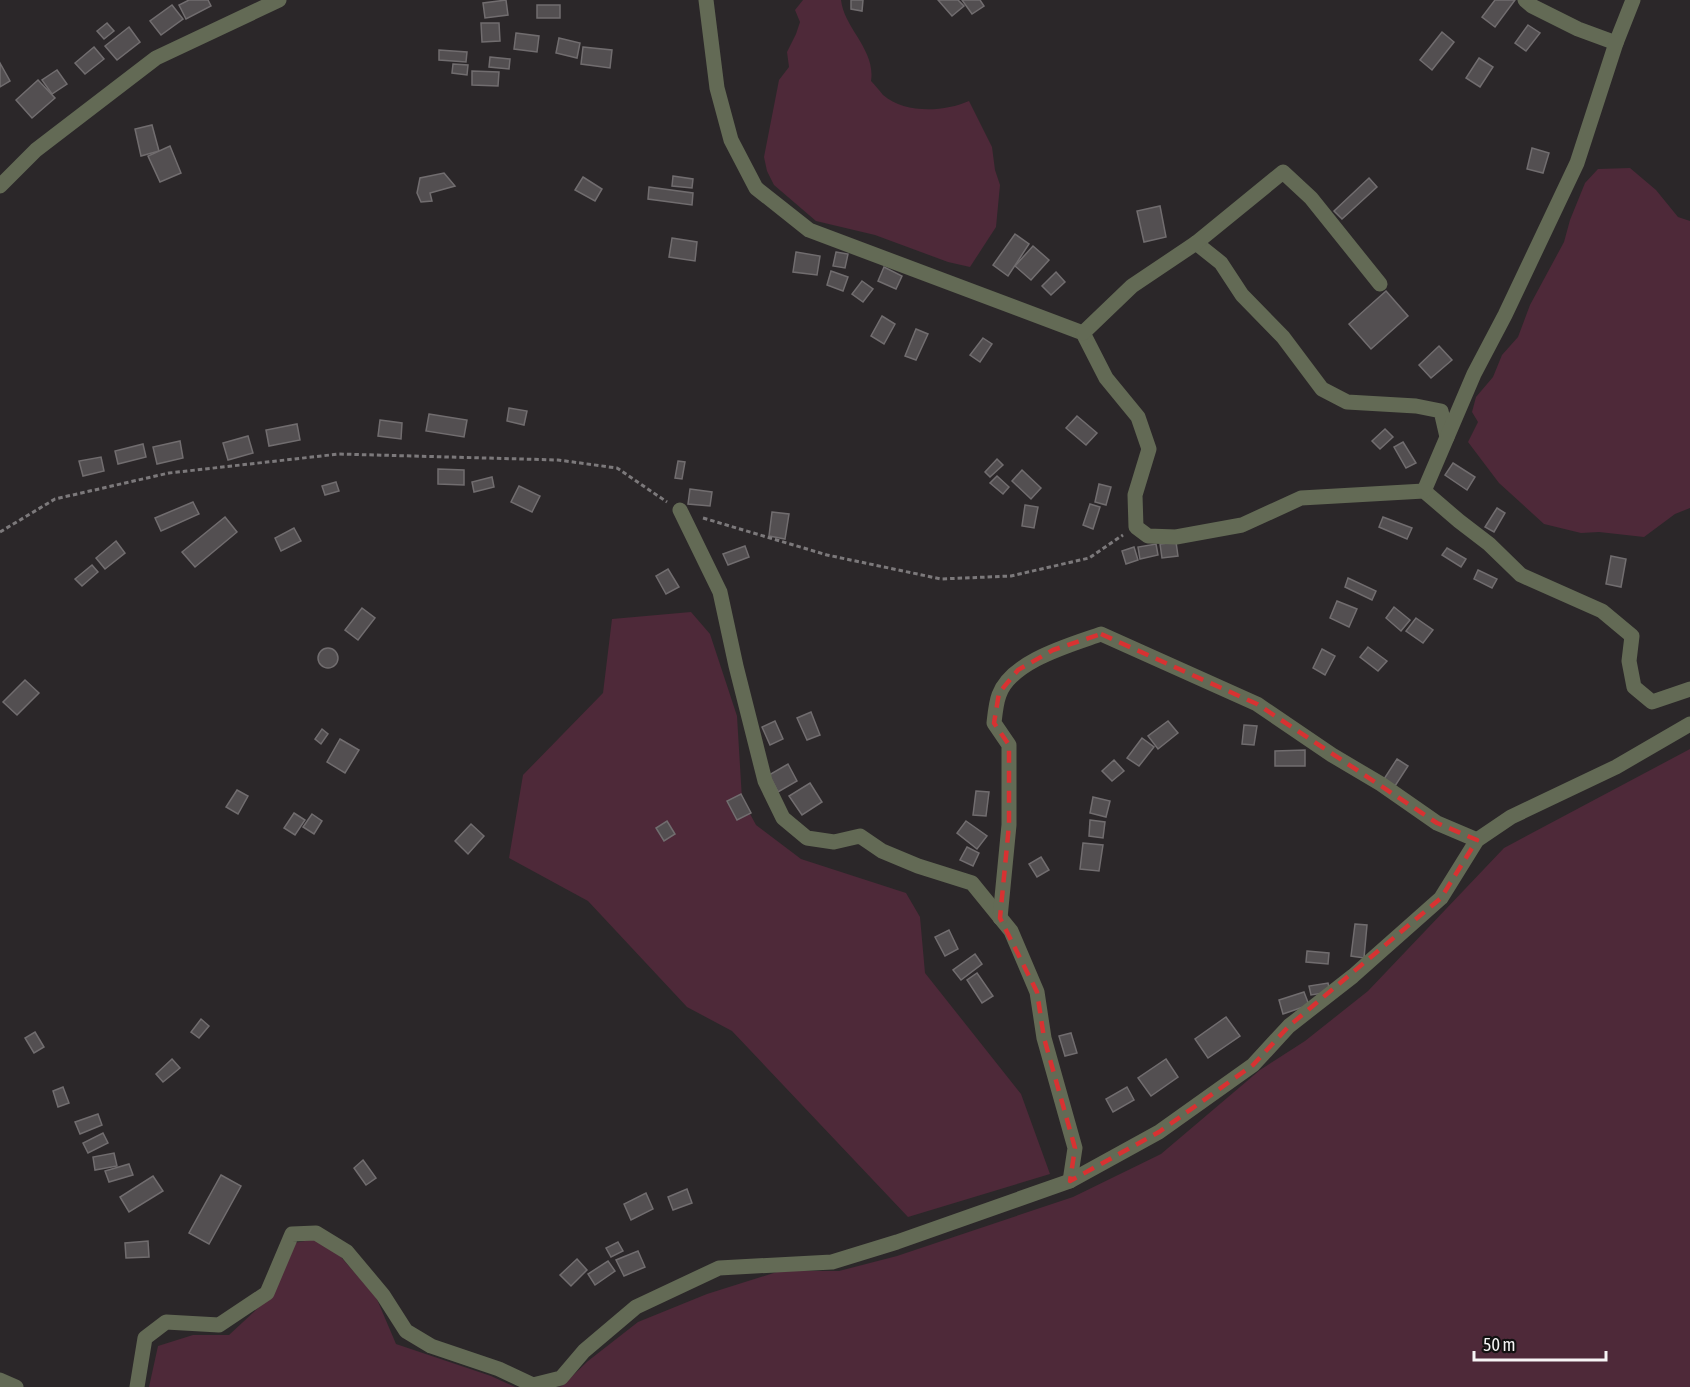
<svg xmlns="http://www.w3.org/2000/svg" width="1690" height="1387" font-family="'Asap Condensed',sans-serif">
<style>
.green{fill:#4e2939}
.building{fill:#534f51;stroke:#716d6f;stroke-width:1.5}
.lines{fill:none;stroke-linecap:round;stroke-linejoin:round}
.path{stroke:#7c797b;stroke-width:3;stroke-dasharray:4.5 3;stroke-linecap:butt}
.minor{stroke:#636a55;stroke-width:15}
.tertiary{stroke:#636a55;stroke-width:15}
.marked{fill:none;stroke:#d83232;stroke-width:4.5;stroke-dasharray:12 8;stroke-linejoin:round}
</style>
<rect width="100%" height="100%" fill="#2b2729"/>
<g class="green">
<path d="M803,0h38c3,28 35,50 30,81 4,4 8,9 12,14 22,19 61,17 86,6l23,46 3,23 5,15 -4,42 -26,40 -22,-5 -73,-27 -59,-14 -42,-36 -7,-14 -3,-14 15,-77 10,-13 -2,-15 9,-18 4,-12 -5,-12z"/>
<path d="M1630,168l26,22 22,27 12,4v287l-15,6 -31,23 -45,-5 -18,1 -37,-9 -45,-41 -31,-41 10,-20 -6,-10 4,-15 17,-20 9,-22 16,-18 12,-32 34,-63 6,-22 15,-37 13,-14z"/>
<path d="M691,612l19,22 27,82 5,83 14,26 45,34 105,34 14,24 5,56 96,121 29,80 -142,43 -176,-186 -45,-24 -99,-106 -79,-43 14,-83 80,-82 9,-74z"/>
<path d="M1690,749v638h-1132l4,-1 26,-25 50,-39 69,-28 73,-23h59l58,-15 176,-59 88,-43 99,-84 45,-29 63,-50 136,-143z"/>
<path d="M316,1239l25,18 35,40 20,47 95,32 24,11h-366l9,-41 35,-11h36l42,-39 23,-53z"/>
</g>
<g class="building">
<path d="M189,0h19l3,6 -25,13 -7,-14z"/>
<path d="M506,0l2,15 -23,3 -2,-15z"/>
<path d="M851,0h12l-1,11 -11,-2z"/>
<path d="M938,0h20l6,6 -12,10z"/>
<path d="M962,0h18l4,6 -12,8z"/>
<path d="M1495,0h20l-20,27 -13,-10z"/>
<path d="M172,5l11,14 -22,16 -11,-14z"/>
<rect x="537" y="5" width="23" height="13"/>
<path d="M107,23l7,8 -10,8 -7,-8z"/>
<path d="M481,23h18l1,18 -18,1z"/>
<path d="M1528,25l12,8 -14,18 -11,-8z"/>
<path d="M129,27l11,15 -23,18 -12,-14z"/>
<path d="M1442,32l12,10 -22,28 -12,-10z"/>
<path d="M516,33l23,3 -2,16 -23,-3z"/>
<path d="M559,38l21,5 -3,15 -21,-5z"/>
<path d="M94,47l10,12 -19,15 -10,-11z"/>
<path d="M583,47l29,3 -2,18 -29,-4z"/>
<path d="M439,50l28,2 -1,10 -27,-2z"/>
<path d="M490,57l20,2 -1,10 -20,-2z"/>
<path d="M1479,58l14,9 -13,20 -14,-9z"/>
<path d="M0,63l10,18 -10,6z"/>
<path d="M453,64l15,1 -1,10 -15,-2z"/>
<path d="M57,70l10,14 -15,10 -10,-14z"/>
<path d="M472,71l27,1 -1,14 -26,-1z"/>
<path d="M38,80l17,18 -23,20 -16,-18z"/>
<path d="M152,125l7,26 -18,5 -6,-27z"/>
<path d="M170,146l11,27 -21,9 -12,-26z"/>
<path d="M1532,148l17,5 -6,20 -16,-4z"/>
<path d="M444,173l11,13 -25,7 2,8 -11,1 -4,-9 3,-15z"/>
<path d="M673,176l20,3 -1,9 -20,-2z"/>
<path d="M583,177l19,12 -7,12 -20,-11z"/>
<path d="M1369,178l8,9 -35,32 -8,-8z"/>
<path d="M649,187l44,6 -1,12 -44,-6z"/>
<path d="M1160,206l6,31 -22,5 -7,-31z"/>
<path d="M1015,234l14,10 -21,32 -15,-11z"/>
<path d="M672,238l25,4 -2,19 -26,-4z"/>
<path d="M1033,246l16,14 -18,20 -16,-14z"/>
<path d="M796,252l24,4 -3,19 -24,-3z"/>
<path d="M836,252l12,2 -3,14 -12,-2z"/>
<path d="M884,267l18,9 -6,13 -18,-8z"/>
<path d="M831,271l17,6 -5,14 -16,-6z"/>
<path d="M1056,272l9,10 -14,13 -9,-9z"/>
<path d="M862,281l11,8 -10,13 -11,-8z"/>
<path d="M1386,291l22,25 -37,33 -22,-25z"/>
<path d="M882,316l13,8 -11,20 -13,-8z"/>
<path d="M916,329l12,5 -12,26 -11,-4z"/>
<path d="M983,338l9,6 -12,18 -10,-7z"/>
<path d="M1439,346l13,14 -21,18 -12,-13z"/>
<path d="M509,408l18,3 -3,14 -17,-4z"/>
<path d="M429,414l38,6 -3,17 -38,-6z"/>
<path d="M1077,416l20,17 -11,12 -20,-17z"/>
<path d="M380,420l22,3 -1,16 -23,-3z"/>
<path d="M297,424l3,16 -31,6 -3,-16z"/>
<path d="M1385,429l8,8 -13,12 -8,-8z"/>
<path d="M248,436l5,17 -25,7 -5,-17z"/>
<path d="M180,441l3,17 -26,6 -4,-17z"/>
<path d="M1403,442l13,21 -10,5 -12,-21z"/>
<path d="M143,444l3,13 -28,7 -3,-13z"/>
<path d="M101,457l3,14 -21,5 -4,-15z"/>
<path d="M997,459l6,6 -13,12 -5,-5z"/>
<path d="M678,461l7,1 -3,17 -7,-1z"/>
<path d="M1453,463l22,14 -8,13 -22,-15z"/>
<path d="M438,469l26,1v15l-26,-1z"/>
<path d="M1022,470l19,18 -10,11 -19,-18z"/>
<path d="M997,476l12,11 -6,7 -13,-11z"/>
<path d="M492,477l2,10 -20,5 -2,-10z"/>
<path d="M336,482l3,9 -14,4 -3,-9z"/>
<path d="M1099,484l12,3 -5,18 -11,-3z"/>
<path d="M519,486l21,10 -8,16 -21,-10z"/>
<path d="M690,489l22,3 -2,14 -22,-2z"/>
<path d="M193,502l6,12 -38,17 -6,-13z"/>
<path d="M1090,504l10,3 -7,22 -10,-4z"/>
<path d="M1025,505l13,2 -4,21 -12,-2z"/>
<path d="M1497,508l8,5 -11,19 -9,-5z"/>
<path d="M772,512l17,2 -4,25 -16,-3z"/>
<path d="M225,517l12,15 -42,35 -13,-15z"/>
<path d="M1383,517l29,11 -5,11 -28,-12z"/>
<path d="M294,528l7,13 -20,10 -6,-13z"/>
<path d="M116,541l9,12 -20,16 -9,-11z"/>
<path d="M1176,542l2,14 -16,2 -2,-14z"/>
<path d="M1156,544l2,11 -18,4 -2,-12z"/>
<path d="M745,546l4,11 -21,8 -5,-11z"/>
<path d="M1134,547l4,13 -12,4 -4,-13z"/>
<path d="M1447,548l19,11 -5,8 -19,-12z"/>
<path d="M1611,556l15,3 -5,28 -15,-3z"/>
<path d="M92,565l6,7 -16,14 -7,-7z"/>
<path d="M668,569l11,18 -13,7 -10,-18z"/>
<path d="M1478,570l19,9 -5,9 -18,-9z"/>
<path d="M1348,578l28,13 -4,9 -27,-13z"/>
<path d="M1337,601l20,8 -8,18 -19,-9z"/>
<path d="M1394,607l16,13 -9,11 -15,-13z"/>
<path d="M362,608l13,10 -17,22 -13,-10z"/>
<path d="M1416,618l17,12 -10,13 -17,-12z"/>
<path d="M1368,647l19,14 -9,10 -18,-14z"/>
<circle cx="328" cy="658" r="10"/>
<path d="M1322,649l13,7 -10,19 -12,-7z"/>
<path d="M25,680l14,13 -22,22 -14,-13z"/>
<path d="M811,712l9,23 -13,5 -10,-22z"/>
<path d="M775,721l8,18 -13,6 -8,-18z"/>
<path d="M1168,721l10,12 -20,16 -10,-13z"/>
<path d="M1244,725l13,1 -3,19 -12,-1z"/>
<path d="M322,729l6,5 -7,10 -6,-5z"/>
<path d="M1142,738l12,9 -15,19 -12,-8z"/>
<path d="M340,739l19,11 -14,23 -18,-11z"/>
<path d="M1305,750v16h-30v-15z"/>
<path d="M1397,759l11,7 -13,20 -11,-7z"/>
<path d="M1114,760l10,11 -12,10 -10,-10z"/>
<path d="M788,764l9,17 -19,11 -9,-17z"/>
<path d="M810,783l12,19 -20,13 -13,-19z"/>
<path d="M237,790l11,6 -10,18 -12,-7z"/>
<path d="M976,791l13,1 -3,24 -13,-1z"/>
<path d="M741,794l10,19 -14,7 -10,-19z"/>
<path d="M1093,797l17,4 -4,16 -16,-4z"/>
<path d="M294,813l11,7 -10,15 -11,-7z"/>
<path d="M312,814l10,7 -8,13 -11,-7z"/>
<path d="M1090,820l15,2 -2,16 -14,-2z"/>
<path d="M667,821l8,13 -11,7 -8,-13z"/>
<path d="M966,821l21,15 -10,13 -20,-16z"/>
<path d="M471,824l13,12 -16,18 -13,-13z"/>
<path d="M1083,843l20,2 -4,26 -19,-2z"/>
<path d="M967,847l12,6 -6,13 -13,-6z"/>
<path d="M1041,857l8,13 -12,7 -8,-13z"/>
<path d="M1355,924l12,1 -3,33 -13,-2z"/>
<path d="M949,930l9,19 -13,7 -10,-19z"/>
<path d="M1307,951l22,2 -1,11 -22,-2z"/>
<path d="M975,954l7,10 -21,16 -8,-10z"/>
<path d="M977,973l16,23 -11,7 -15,-23z"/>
<path d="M1328,983l2,9 -19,3 -2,-9z"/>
<path d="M1304,992l5,13 -26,9 -4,-14z"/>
<path d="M1226,1017l14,19 -32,22 -13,-19z"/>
<path d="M201,1019l8,7 -10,12 -8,-6z"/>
<path d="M35,1032l9,15 -10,6 -9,-15z"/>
<path d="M1071,1033l6,20 -12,3 -6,-20z"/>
<path d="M172,1059l8,9 -17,14 -7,-8z"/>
<path d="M1166,1059l12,18 -27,19 -13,-18z"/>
<path d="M63,1087l6,16 -11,4 -5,-16z"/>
<path d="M1127,1087l7,13 -21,12 -7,-13z"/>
<path d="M98,1114l4,11 -22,9 -5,-12z"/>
<path d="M103,1133l5,10 -20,10 -5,-10z"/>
<path d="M114,1153l3,13 -22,4 -2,-13z"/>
<path d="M363,1160l13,18 -10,7 -12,-17z"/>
<path d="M129,1164l4,11 -24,7 -4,-11z"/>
<path d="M221,1175l20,11 -32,58 -20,-11z"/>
<path d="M153,1176l10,15 -34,21 -9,-15z"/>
<path d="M687,1189l5,14 -19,7 -5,-13z"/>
<path d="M646,1193l7,16 -22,11 -7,-16z"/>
<path d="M148,1241l1,16 -23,1 -1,-15z"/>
<path d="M618,1242l5,9 -12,6 -5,-9z"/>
<path d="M638,1251l7,16 -21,9 -8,-16z"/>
<path d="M577,1259l10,11 -16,16 -11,-11z"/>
<path d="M608,1261l7,10 -20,14 -7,-11z"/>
</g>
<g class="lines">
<g class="path">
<path d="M703,518l124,37 114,24 70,-3 78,-18 34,-23"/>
<path d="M0,532l55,-33 114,-26 170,-19 219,6 59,8 50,34"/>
</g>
<g class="minor">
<path d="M706,0l11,88 14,52 25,48 53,42 274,103 23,45 32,39 11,32 -14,46 1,32 12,9 28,1 66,-12 59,-27 123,-7 35,30 30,23 32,31 81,36 30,25 -3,25 5,26 18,15 38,-13"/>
<path d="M1525,0l7,6 46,23 38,14"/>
<path d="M1196,243l25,20 21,32 41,42 39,52 25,13 69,4 25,5 6,26"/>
<path d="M1083,333l49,-47 64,-43 87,-71 28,26 69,86"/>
<path d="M1424,491l50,-117 31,-59 72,-152 39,-120 17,-43"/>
<path d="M680,510l40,82 16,74 29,115 18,37 24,20 27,4 26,-6 22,15 36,15 54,17 39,48 26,61 7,46 31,110 -5,33"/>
<path d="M1000,918l9,-93v-80l-15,-22c1,-9 2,-20 5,-28 12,-34 71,-50 102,-61l156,70 75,51 49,29 56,39 40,17"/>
<path d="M0,1380l16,7"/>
<path d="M137,1387l8,-49 21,-16 53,3 48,-32 25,-59 24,-1 31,19 36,43 23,36 25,15 68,23 34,16 28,-7 23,-27 52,-44 83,-39 113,-6 65,-20 173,-61 89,-49 94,-67 36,-39 64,-50 88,-78 36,-58 34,-23 105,-50 74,-43"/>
</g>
<path class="tertiary" d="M0,186l36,-36 120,-92 123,-58"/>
</g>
<path class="marked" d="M1101,634l156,70 180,119 40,17 -36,58 -152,128 -36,39 -94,67 -89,49 5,-33 -31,-110 -7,-46 -37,-74 9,-93v-80l-15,-22 5,-30 19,-23 35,-20z"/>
<path d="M1474 1351v9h132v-9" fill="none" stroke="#f6f4f5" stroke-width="3"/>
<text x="1483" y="1351" font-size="18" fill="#f6f4f5" stroke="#121111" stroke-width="4.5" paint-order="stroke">50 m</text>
</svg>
